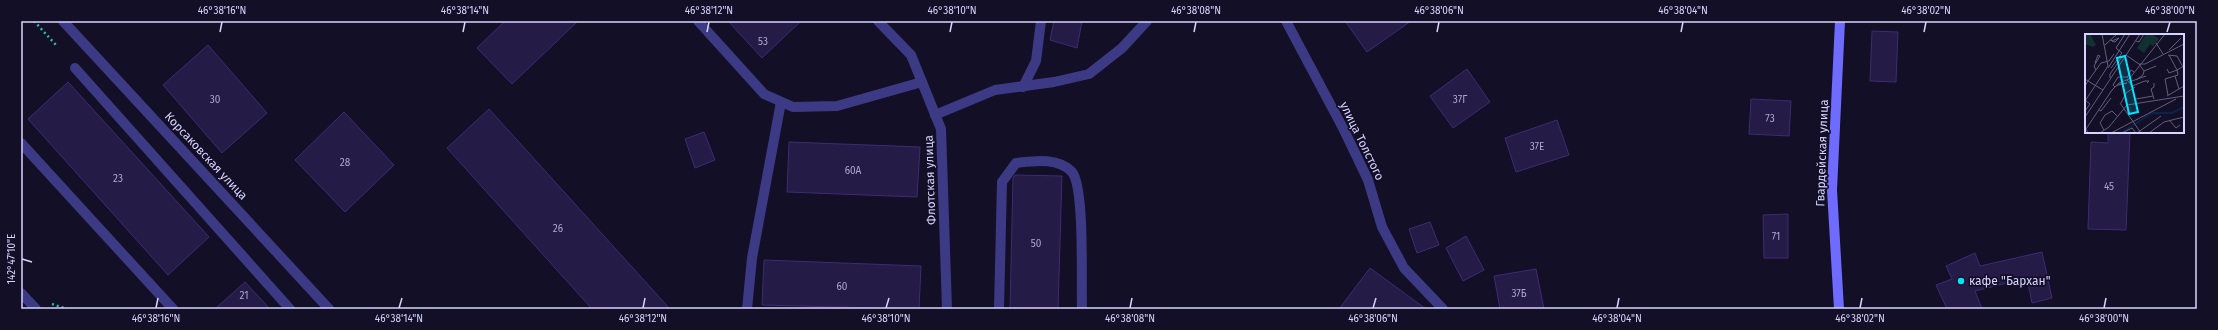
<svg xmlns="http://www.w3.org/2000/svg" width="2218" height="330" font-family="'Fira Sans',sans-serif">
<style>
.building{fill:#241b47;stroke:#3b2d73}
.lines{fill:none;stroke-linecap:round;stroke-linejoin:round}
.path{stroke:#2fb8b0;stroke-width:2.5;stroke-dasharray:2 3;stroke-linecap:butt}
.service{stroke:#3d3a85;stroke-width:10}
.minor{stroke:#3d3a85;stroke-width:10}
.tertiary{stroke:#3d3a85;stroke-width:10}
.secondary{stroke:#6f6bff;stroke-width:10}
.ticks{fill:none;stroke:#d9d4ff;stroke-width:1.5}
.poi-dot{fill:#00e5ff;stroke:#130f26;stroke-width:1.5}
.labels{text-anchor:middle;stroke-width:3.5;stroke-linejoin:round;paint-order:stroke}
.number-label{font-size:10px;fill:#aca6d1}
.street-label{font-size:12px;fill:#d9d4ff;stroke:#130f26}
.poi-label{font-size:12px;fill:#d9d4ff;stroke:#130f26;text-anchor:start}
.inset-river{fill:none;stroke:#0c2248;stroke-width:2}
.inset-road{fill:none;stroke:#625e7d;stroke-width:1}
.view{fill:#00e5ff;fill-opacity:0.15;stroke:#00e5ff;stroke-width:2}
.inset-edge{fill:none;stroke:#d9d4ff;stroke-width:2}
.neatline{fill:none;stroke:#d9d4ff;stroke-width:1.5}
.ticks-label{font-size:10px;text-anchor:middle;fill:#d9d4ff}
</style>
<rect width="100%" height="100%" fill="#130f26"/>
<g class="building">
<path d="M505,21h73l-66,63 -35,-36z"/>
<path d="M728,21h73l-39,37z"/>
<path d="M1054,21h28l-5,27 -27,-8z"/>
<path d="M1345,21h66l-44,31z"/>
<path d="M1872,31l26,1 -2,50 -26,-1z"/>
<path d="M208,45l59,68 -45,40 -59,-68z"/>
<path d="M1467,69l23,33 -37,26 -23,-32z"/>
<path d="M68,82l141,155 -41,38 -140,-156z"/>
<path d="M1751,99l40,2 -2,35 -40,-2z"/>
<path d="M489,109l181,200h-78l-145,-161z"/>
<path d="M344,112l50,53 -49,47 -50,-52z"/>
<path d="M1557,120l12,35 -53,17 -11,-34z"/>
<path d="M704,132l11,28 -20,8 -10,-29z"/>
<path d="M2108,132h22l-4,98 -38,-1 3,-87 17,1z"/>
<path d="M789,142l131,5 -3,50 -130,-5z"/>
<path d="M1015,175l47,1 -4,133h-48l3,-131z"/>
<path d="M1788,214v44h-24l-1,-43z"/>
<path d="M1430,222l9,23 -22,8 -8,-24z"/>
<path d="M1466,236l18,34 -21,11 -17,-33z"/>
<path d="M2042,252l10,46 -20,5 -5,-25 -52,13 7,18h-35l-11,-24 16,-6 -6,-13 29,-13 5,13z"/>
<path d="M764,260l157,6 -2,43 -157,-4z"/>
<path d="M1370,268l56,41h-87z"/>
<path d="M1536,269l8,40h-44l-6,-33z"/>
<path d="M245,282l25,27h-55z"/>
</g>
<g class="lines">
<g class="path">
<path d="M34,21l22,24"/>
<path d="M52,304l15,5"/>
</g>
<g class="service">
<path d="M698,21l66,73 29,13 44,-1 85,-24"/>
<path d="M75,68l215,241"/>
<path d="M1023,87l13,-26 5,-40"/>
<path d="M935,115l60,-25 59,-8 35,-8 33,-26 25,-27"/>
<path d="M21,143l152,166"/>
<path d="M21,293l15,16"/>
<path d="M747,309l5,-51 29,-156"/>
<path d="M999,309l3,-127 14,-19c18,-2 42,-6 56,9 13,15 9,113 10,137"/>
</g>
<g class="minor">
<path d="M878,21l33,34 30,74 6,180"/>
<path d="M1286,21l58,109 24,50 14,47 22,41 39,41"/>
</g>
<path class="tertiary" d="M63,21l266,288"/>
<path class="secondary" d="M1839,309l-7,-119 8,-169"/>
</g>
<path class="ticks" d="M220,32l2,-10M463,32l2,-10M707,32l2,-10M950,32l2,-10M1194,32l2,-10M1437,32l2,-10M1681,32l2,-10M1924,32l2,-10M2167,32l3,-10M22,259l10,3M156,308l2,-10M399,308l3,-10M643,308l2,-10M886,308l3,-10M1130,308l2,-10M1373,308l3,-10M1617,308l2,-10M1860,308l2,-10M2104,308l2,-10"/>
<circle class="poi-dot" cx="1961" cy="281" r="4"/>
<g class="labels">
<g class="number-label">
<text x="763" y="45">53</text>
<text x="215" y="103">30</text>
<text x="1460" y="103">37Г</text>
<text x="1770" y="122">73</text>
<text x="1537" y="150">37Е</text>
<text x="345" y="166">28</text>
<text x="853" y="174">60А</text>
<text x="118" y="182">23</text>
<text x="2109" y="190">45</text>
<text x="558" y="232">26</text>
<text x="1776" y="240">71</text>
<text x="1036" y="247">50</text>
<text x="842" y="290">60</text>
<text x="1519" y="297">37Б</text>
<text x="244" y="299">21</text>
</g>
<g class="street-label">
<text transform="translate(1362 141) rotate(64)" y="4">улица Толстого</text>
<text transform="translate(1822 153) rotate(-88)" y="4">Гвардейская улица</text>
<text transform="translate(206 156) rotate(47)" y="4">Корсаковская улица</text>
<text transform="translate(930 180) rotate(-92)" y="4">Флотская улица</text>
</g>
<g class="poi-label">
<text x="1969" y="285">кафе "Бархан"</text>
</g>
</g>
<g transform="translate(2085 34)">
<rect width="99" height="99" fill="#130f26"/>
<path d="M0,0h5l6,11 -3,2 -8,-3zM61,0h6l7,5 -6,7 -3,-2 -6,9 -7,-5z" fill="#12302f"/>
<path class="inset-river" d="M36,99l31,-20h20l12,-6"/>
<path class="inset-road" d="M25,6h1l1,1 2,1h1l4,-4 -7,3M51,7l3,1 5,-8M71,9l7,11M20,11l12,-11M84,16l12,-12M41,21l13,9h6l39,-20M83,21l9,1 6,11M10,29l3,-8 2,1 -6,10 2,4M54,30l5,7 12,-5M23,34l22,-34M26,34l11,-15 -6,-5 9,-14M82,35l2,4 8,-3 -8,-15M90,42l4,13M25,44v-4l12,-17M42,44l4,-8 3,2M0,45l3,2 13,-18 8,-2 5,-7M42,46l5,6 13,-5h4l-2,2M51,46l7,-5 1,-4M44,48l17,-6M69,49v4l-3,2 3,10M0,52l3,-5 15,9 -18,27M10,52l13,-20 -6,-32M31,52l4,-2 7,-1 -8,2M30,53l-2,-2 5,-8h9M18,56l37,-56M83,61l-3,-16 13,-4 -1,-5 7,-4M82,62l17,-10M51,65l17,-3M0,67l10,-15M35,69l21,30M36,69l5,-10 9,-6M14,76l2,1 10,-13M0,77l5,-7 -5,-4M85,87l6,7 4,-3M19,96l-4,-7 5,-8 7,-4 5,5M3,99l-2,-4 26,-39 7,-7 10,-4 36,-45M15,99l9,-6 18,-22 57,-9M26,99l65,-34M37,99l10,-5 4,5M52,99l24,-17M64,99l15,-11 20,-5"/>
<path class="view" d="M40,22l13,56 -9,2 -12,-56z"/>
<rect width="99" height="99" class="inset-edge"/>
</g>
<rect width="2218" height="330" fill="none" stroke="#130f26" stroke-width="44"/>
<rect x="22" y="22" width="2174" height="286" class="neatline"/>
<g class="ticks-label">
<text x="222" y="14">46°38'16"N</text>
<text x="465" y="14">46°38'14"N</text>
<text x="709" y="14">46°38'12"N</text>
<text x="952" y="14">46°38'10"N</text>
<text x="1196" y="14">46°38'08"N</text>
<text x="1439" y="14">46°38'06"N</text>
<text x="1683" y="14">46°38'04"N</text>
<text x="1926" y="14">46°38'02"N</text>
<text x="2170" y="14">46°38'00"N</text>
<text transform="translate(11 259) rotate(-90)" y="4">142°47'10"E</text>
<text x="156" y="322">46°38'16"N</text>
<text x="399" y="322">46°38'14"N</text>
<text x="643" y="322">46°38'12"N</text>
<text x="886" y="322">46°38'10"N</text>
<text x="1130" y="322">46°38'08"N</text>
<text x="1373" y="322">46°38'06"N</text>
<text x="1617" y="322">46°38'04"N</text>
<text x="1860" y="322">46°38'02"N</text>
<text x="2104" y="322">46°38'00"N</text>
</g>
</svg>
